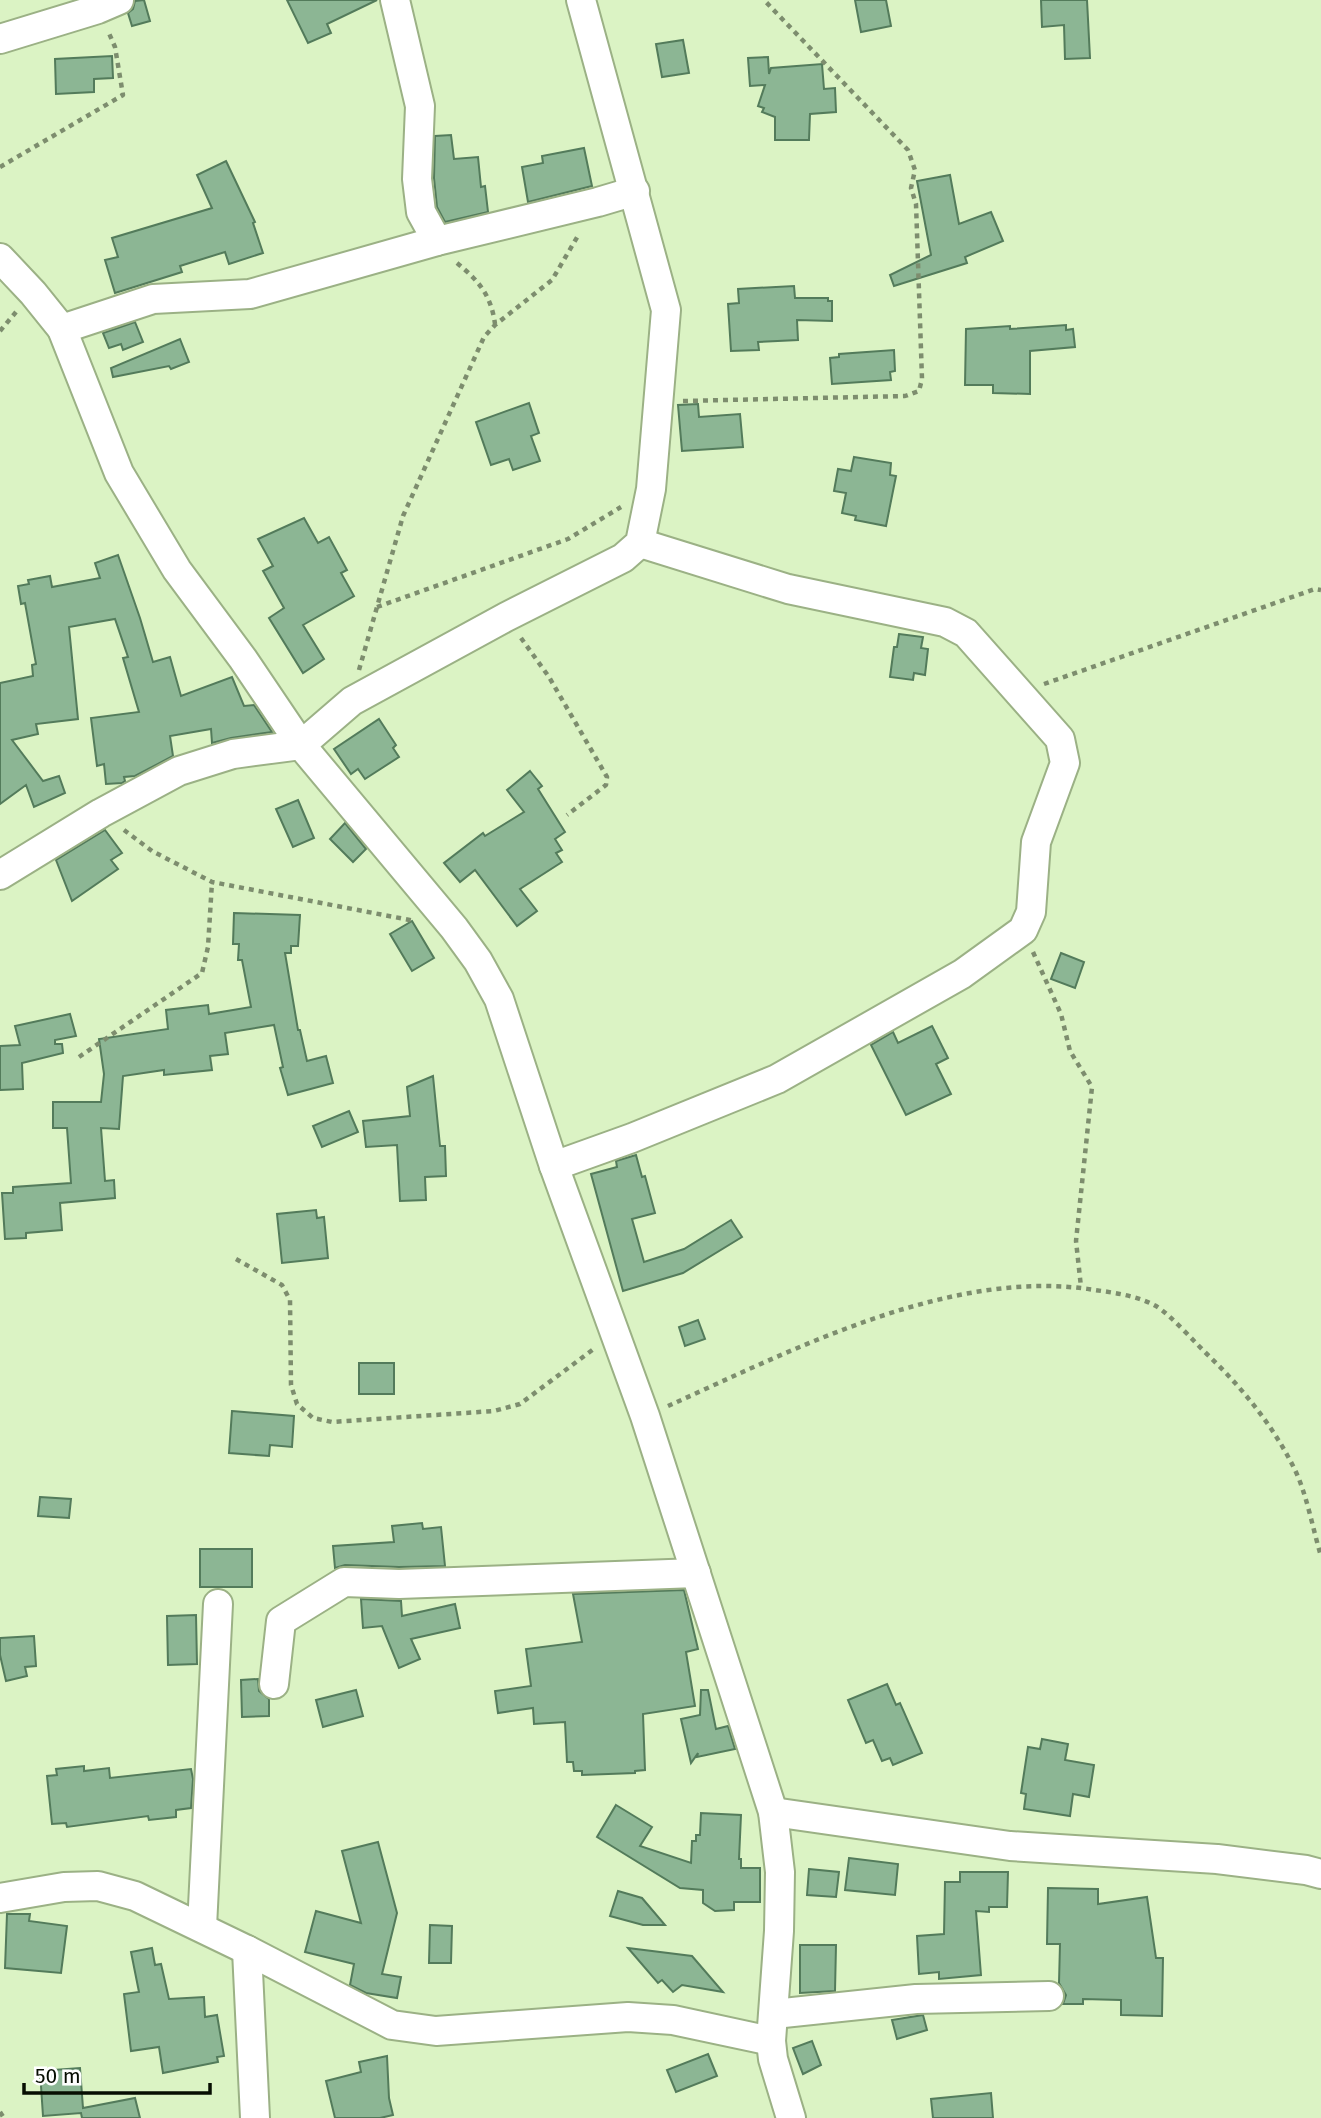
<svg xmlns="http://www.w3.org/2000/svg" width="1321" height="2118" font-family="'Fira Sans',sans-serif">
<style>
.building{fill:#8cb694;stroke:#537b5b;stroke-width:2}
.lines{fill:none;stroke-linecap:round;stroke-linejoin:round}
.minor-casing{stroke:#9bb185;stroke-width:32}
.path{stroke:#7d8d6e;stroke-width:4.5;stroke-dasharray:5 5;stroke-linecap:butt}
.minor{stroke:#fff;stroke-width:28}
</style>
<rect width="100%" height="100%" fill="#dbf3c4"/>
<g class="building">
<path d="M144,0l6,21 -18,5 -4,-13 5,-4 2,-8z"/>
<path d="M287,0h90l-50,24 4,9 -23,10z"/>
<path d="M855,0h31l5,26 -30,6z"/>
<path d="M1041,0h46l3,58 -25,1 -1,-34 -22,2z"/>
<path d="M683,40l6,33 -27,4 -6,-33z"/>
<path d="M112,56l1,22 -19,1v13l-38,2 -1,-35z"/>
<path d="M768,57l1,17 2,-6 51,-4 2,25 11,-1 1,24 -26,2 -1,26h-34v-23l-13,-5 2,-4 -6,-2 7,-21 -15,1 -2,-28z"/>
<path d="M451,135l3,24 24,-2 3,30 4,-1 3,26 -43,10 -8,-15 -3,-29 1,-42z"/>
<path d="M584,148l8,38 -64,16 -6,-35 21,-4 -1,-7z"/>
<path d="M226,161l29,61 -2,1 10,30 -34,11 -4,-12 -45,14 2,6 -67,21 -10,-33 13,-3 -6,-19 100,-30 -15,-33z"/>
<path d="M950,175l9,49 32,-12 12,29 -38,16 2,6 -73,23 -4,-11 41,-20 -14,-74z"/>
<path d="M794,286l1,12h33v3h4v20l-35,-1 1,20 -40,2 1,8 -28,1 -3,-47 11,-1 -1,-14z"/>
<path d="M135,322l8,20 -20,8 -2,-6 -12,4 -6,-15z"/>
<path d="M1066,325v5l7,-1 2,18 -45,4v43l-37,-1v-8h-28l1,-56 44,-3v3z"/>
<path d="M180,339l9,23 -18,7 -2,-3 -56,11 -2,-9z"/>
<path d="M894,350l1,21 -5,1 1,8 -59,4 -2,-26 9,-1v-3z"/>
<path d="M529,403l10,30 -8,3 9,25 -27,9 -4,-11 -18,6 -15,-43z"/>
<path d="M698,404l1,13 41,-3 3,33 -61,4 -4,-46z"/>
<path d="M854,457l37,6 -1,12 6,1 -10,50 -31,-6 1,-4 -14,-3 4,-20 -12,-2 4,-22 13,2z"/>
<path d="M304,518l14,25 11,-6 18,33 -6,3 13,23 -51,29 21,34 -21,14 -34,-55 15,-10 -21,-37 10,-5 -15,-27z"/>
<path d="M118,555l22,63 13,44 17,-5 11,39 51,-19 12,29 10,-1 18,27 -41,6 -19,5 -1,-14 -41,7 3,20 -38,20 -11,1 1,4 -3,2 -16,1 -2,-20 -7,2 -6,-48 48,-6 -16,-54 5,-1 -13,-38 -46,8 9,92 -42,5 2,10 -26,6 31,41 16,-5 6,17 -31,14 -8,-22 -26,19v-121l33,-7 -1,-11 4,-1 -11,-61 -4,1 -3,-18 11,-2 -1,-4 22,-4 2,11 48,-9 -5,-15z"/>
<path d="M899,634l24,3 -2,11 7,1 -3,26 -11,-2 -1,7 -23,-3 4,-30h3z"/>
<path d="M379,719l17,26 -3,3 6,9 -34,22 -7,-10 -7,5 -17,-25z"/>
<path d="M530,771l12,15 -4,3 27,43 -10,7 7,11 -6,3 6,9 -42,27 17,22 -20,15 -42,-56 -15,12 -16,-19 39,-30 2,3 39,-24 -17,-22z"/>
<path d="M298,800l16,38 -21,9 -17,-38z"/>
<path d="M345,823l21,26 -13,13 -23,-23z"/>
<path d="M105,830l17,23 -11,7 7,9 -46,32 -16,-41z"/>
<path d="M234,913l66,2 -2,31h-7v7h-6l13,77h2l7,31 19,-5 7,27 -45,12 -8,-27 3,-1 -9,-42 -49,8 3,21 -18,2 2,14 -48,5v-5l-41,6 -4,53 -18,-1 4,53 9,-1 1,18 -55,5 2,27 -36,3v5l-21,1 -3,-46h11v-6l58,-4 -4,-55h-14v-26h48l3,-28 -5,-35 69,-10 -2,-19 42,-5 1,9 42,-7 -9,-47h-4l1,-16h-6z"/>
<path d="M412,921l22,37 -22,13 -22,-37z"/>
<path d="M1061,953l23,9 -9,26 -24,-9z"/>
<path d="M70,1014l6,22 -21,4v4h7l1,9 -41,10 1,26 -23,1v-44l20,-1 -5,-19z"/>
<path d="M932,1026l16,32 -12,6 15,30 -45,21 -35,-70 22,-13 5,11z"/>
<path d="M433,1076l7,70h5l1,30 -21,1 1,23 -26,1 -3,-56 -31,2 -3,-26 47,-5 -3,-29z"/>
<path d="M349,1111l9,21 -36,15 -9,-21z"/>
<path d="M636,1155l6,22 3,-1 10,37 -23,6 12,43 40,-13 47,-29 11,17 -59,36 -60,18 -32,-117 26,-7 -1,-6z"/>
<path d="M316,1210l1,8 7,-1 4,41 -46,5 -5,-49z"/>
<path d="M698,1320l7,19 -20,7 -6,-19z"/>
<rect x="359" y="1363" width="35" height="31"/>
<path d="M232,1411l62,5 -2,31 -22,-2 -1,11 -40,-3z"/>
<path d="M40,1497l31,2 -2,19 -31,-2z"/>
<path d="M422,1523l1,6 18,-2 4,39 -46,1 -54,-2 -10,3 -2,-22 61,-4 -2,-16z"/>
<rect x="200" y="1549" width="52" height="38"/>
<path d="M684,1590l14,59 -12,3 9,54 -52,8 2,56 -10,1v2l-53,2v-4h-8l-1,-9h-6l-2,-40 -31,2 -1,-16 -35,5 -3,-22 36,-5 -5,-37 56,-7 -9,-48z"/>
<path d="M361,1599l40,2 1,15 53,-12 5,24 -49,11 9,20 -21,9 -17,-42 -19,2z"/>
<path d="M196,1615l1,49 -29,1 -1,-49z"/>
<path d="M34,1636l2,30 -11,1 2,9 -21,5 -6,-26v-17z"/>
<path d="M258,1679l1,12 10,8v17l-27,1 -1,-37z"/>
<path d="M887,1684l9,21 4,-2 22,50 -29,12 -3,-7 -8,3 -9,-21 -7,3 -18,-43z"/>
<path d="M356,1690l7,26 -40,11 -7,-27z"/>
<path d="M701,1690h7l8,39 12,-3 7,23 -38,8 1,-4 -7,10 -10,-44 19,-4z"/>
<path d="M1042,1739l26,5 -3,16 29,5 -5,32 -16,-3 -3,22 -46,-7 2,-15 -5,-1 7,-46 12,2z"/>
<path d="M84,1766v5l25,-3 1,10 81,-9 2,10 -2,29 -15,2v7l-27,3 -1,-4 -81,11 -1,-4 -14,1 -5,-48 10,-1 -1,-6z"/>
<path d="M616,1805l36,22 -12,19 51,17 1,-22h4v-6h4l1,-22 40,2 -2,44h2v9h19v34h-26v8l-19,1 -12,-8v-13l-23,-2 -83,-51z"/>
<path d="M378,1842l19,71 -15,61 19,3 -4,21 -31,-5 -16,-8 4,-21 -49,-12 11,-41 45,12 -19,-72z"/>
<path d="M849,1858l49,6 -3,31 -50,-5z"/>
<path d="M809,1869l30,3 -3,25 -29,-2z"/>
<path d="M960,1872h48l-1,35h-18v5l-13,-1 5,64 -42,4v-7l-20,2 -2,-38 27,-2 1,-52h15z"/>
<path d="M1048,1888l50,1v15l49,-7 9,61h7l-1,58 -41,-1v-15l-38,-1v5h-20l3,-9 -7,-12 1,-39h-13z"/>
<path d="M618,1891l24,7 23,27h-22l-33,-9z"/>
<path d="M7,1914h23l-1,7 38,5 -6,47 -56,-5z"/>
<path d="M430,1925l22,1 -1,37h-22z"/>
<path d="M800,1945h36l-1,46 -35,2z"/>
<path d="M152,1948l3,17 6,-1 8,35 35,-2 1,20 12,-2 7,41 -7,1 1,5 -55,11 -4,-26 -28,4 -7,-57 15,-2 -8,-40z"/>
<path d="M628,1948l64,8 31,36 -41,-7 -9,7 -11,-12 -4,3z"/>
<path d="M923,2015l4,15 -30,9 -5,-19z"/>
<path d="M812,2041l9,24 -18,9 -10,-26z"/>
<path d="M708,2054l9,22 -41,16 -9,-22z"/>
<path d="M387,2056l2,42 4,17 -13,3h-45l-9,-37 35,-9 -2,-10z"/>
<path d="M80,2068l3,40 52,-10 5,20h-58l-1,-5 -38,3 -3,-45z"/>
<path d="M991,2093l2,25h-60l-2,-19z"/>
</g>
<g class="lines">
<g class="minor-casing">
<g id="minor">
<path d="M395,0l25,106 -3,73 4,33 16,29"/>
<path d="M0,39l98,-30 21,-9"/>
<path d="M0,258l33,35 29,36 57,144 58,97 66,89 58,86 153,183 24,33 21,38 55,167 91,250 128,396 7,60 -1,59 -8,110 2,18 18,59"/>
<path d="M62,329l91,-30 97,-5 187,-53 161,-39 37,-11"/>
<path d="M0,875l101,-62 78,-42 54,-17 68,-9 51,-44 154,-84 117,-59 17,-15 11,-54 15,-179 -85,-310"/>
<path d="M554,1166l78,-28 145,-59 185,-105 61,-44 8,-18 5,-70 29,-79 -5,-24 -94,-106 -21,-11 -157,-33 -148,-46"/>
<path d="M274,1684l7,-63 63,-39 55,2 297,-11"/>
<path d="M773,1812l237,34 207,13 89,11 15,4"/>
<path d="M0,1898l64,-11 34,-1 37,10 112,54 145,75 44,6 192,-14 45,3 98,21"/>
<path d="M202,1927l16,-323"/>
<path d="M247,1950l8,168"/>
<path d="M774,2014l142,-15 133,-3"/>
</g>
</g>
<g class="path">
<path d="M0,167l123,-72 -8,-48 -7,-16"/>
<path d="M457,263c22,18 34,32 38,61"/>
<path d="M0,331l16,-19"/>
<path d="M683,401l222,-5 14,-5 3,-12 -6,-175 -5,-16 4,-18 -7,-20 -144,-150"/>
<path d="M377,607l191,-68 53,-32"/>
<path d="M521,638l28,39 58,100 -1,8 -39,30"/>
<path d="M359,670l44,-154 81,-179 11,-12 57,-45 27,-46"/>
<path d="M1044,684l271,-95 6,1"/>
<path d="M124,830l28,21 60,31 203,39"/>
<path d="M1033,952l28,62 9,37 22,36 -16,154 5,46"/>
<path d="M79,1057l123,-84 6,-26 4,-65"/>
<path d="M236,1259l46,26 8,15 1,85 6,19 16,14 19,4 162,-11 26,-7 75,-56"/>
<path d="M668,1406c127,-57 284,-139 427,-116 21,3 43,6 61,16 15,9 40,38 54,51 34,33 64,70 85,113 12,25 18,60 26,86"/>
<path d="M0,2112l4,6"/>
</g>
<use href="#minor" class="minor"/>
</g>
<path d="M24 2083v10h186v-10" fill="none" stroke="#070e02" stroke-width="3.5"/>
<text x="35" y="2083" font-size="21" fill="#070e02" stroke="#ffffff" stroke-width="5" paint-order="stroke">50 m</text>
</svg>
